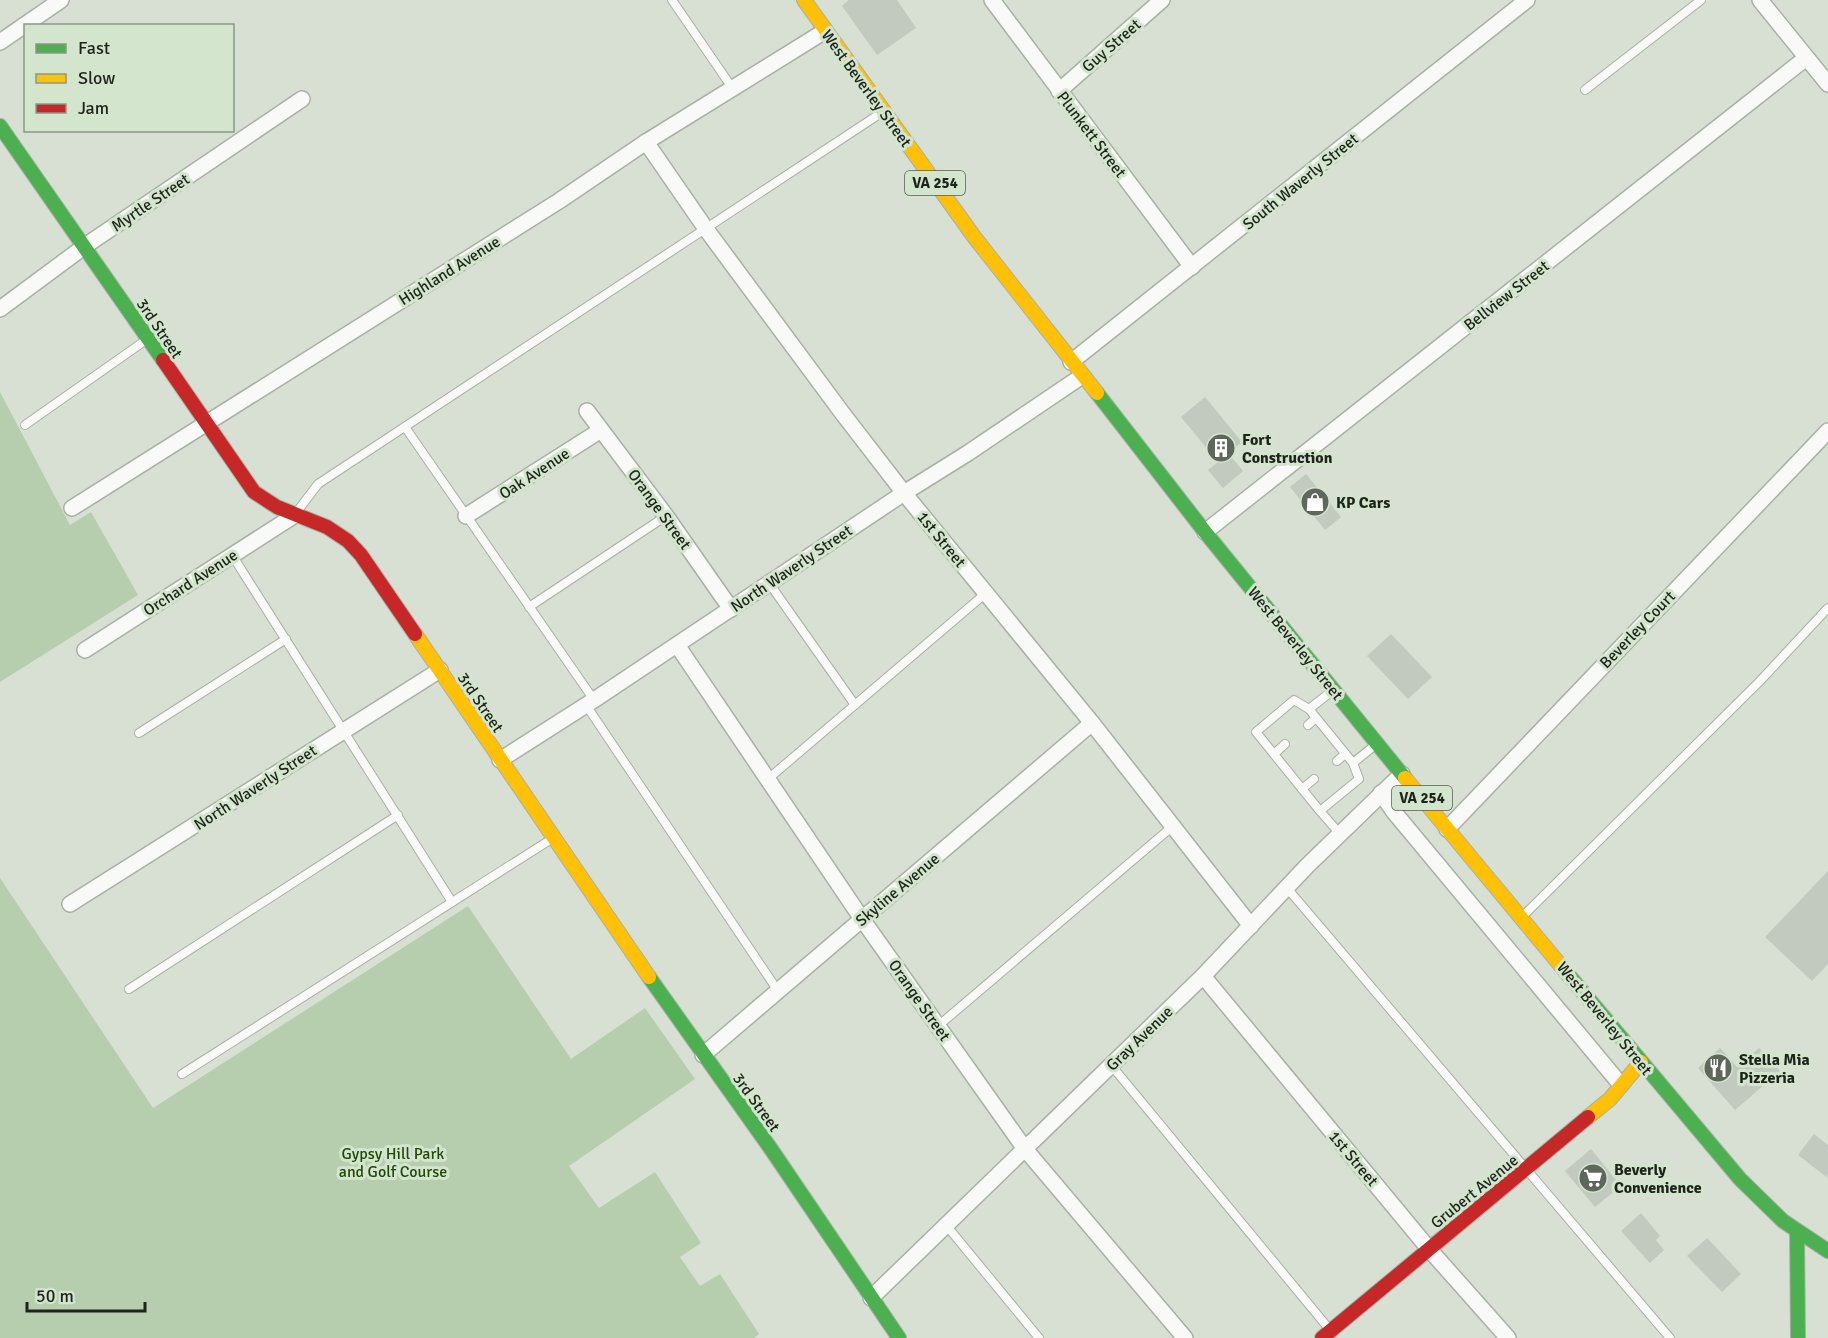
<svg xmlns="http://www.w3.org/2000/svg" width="1828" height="1338" font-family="Signika,sans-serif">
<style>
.green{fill:#b7ceae}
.building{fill:#c2c9bf}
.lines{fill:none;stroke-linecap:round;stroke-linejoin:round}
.lane-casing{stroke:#a9b0a6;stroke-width:10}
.street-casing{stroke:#a9b0a6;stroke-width:18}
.fast-casing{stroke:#a9b0a6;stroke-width:16}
.slow-casing{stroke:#a9b0a6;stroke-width:16}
.jam-casing{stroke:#a9b0a6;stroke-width:16}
.lane{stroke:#f9faf8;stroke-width:8}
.street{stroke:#f9faf8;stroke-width:15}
.fast{stroke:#4caf50;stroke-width:14}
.slow{stroke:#ffc107;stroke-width:14}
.jam{stroke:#c62828;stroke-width:14}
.labels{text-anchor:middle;stroke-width:6;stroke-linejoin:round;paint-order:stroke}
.shield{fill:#d4e5ce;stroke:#555e51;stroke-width:1.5}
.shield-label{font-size:15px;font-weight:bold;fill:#1e241c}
.street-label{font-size:16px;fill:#1e241c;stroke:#d4e5ce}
.poi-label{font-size:16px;font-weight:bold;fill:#1e241c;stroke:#d4e5ce;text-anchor:start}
.park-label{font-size:16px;fill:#1f480a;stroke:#d4e5ce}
</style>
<rect width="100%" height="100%" fill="#d7e0d3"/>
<g class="green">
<path d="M0,392l70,133 21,-13 47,83 -138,87z"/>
<path d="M0,878l153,230 315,-202 103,153 74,-51 50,71 -126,87 30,42 56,-36 46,71 -21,14 20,29 20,-12 39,60 -5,4h-754z"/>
</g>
<g class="building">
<path d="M849,0h48l19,28 -39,27 -35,-49z"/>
<path d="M1205,397l37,45 -14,11 15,18 -20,17 -15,-18 10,-8 -37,-45z"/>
<path d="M1306,474l35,43 -16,13 -35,-43z"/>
<path d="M1391,634l41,43 -24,22 -41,-43z"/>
<path d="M1828,871v93l-16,17 -47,-44z"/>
<path d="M1720,1048l17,19 22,-19 21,23 -45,39 -37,-42z"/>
<path d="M1814,1134l14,11v33l-30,-23z"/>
<path d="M1591,1149l30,37 -26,21 -30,-36z"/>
<path d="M1641,1213l19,23 -4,4 8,10 -14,13 -29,-32z"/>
<path d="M1707,1238l34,36 -19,18 -35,-36z"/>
</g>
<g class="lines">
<g class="lane-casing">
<g id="lane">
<path d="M672,0l61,89"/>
<path d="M1585,90l116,-90"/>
<path d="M25,425l121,-85"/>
<path d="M405,427l189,273"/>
<path d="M296,513l22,-29 563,-371"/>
<path d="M232,555l220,347"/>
<path d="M769,583l86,122"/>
<path d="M529,607l137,-91"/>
<path d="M1332,691l-23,18 44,54 21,-17"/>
<path d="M586,705l192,286"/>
<path d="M1309,709l-15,-9 -38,32 64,79 39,-32 -6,-16"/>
<path d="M1308,725l8,-7"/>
<path d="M139,733l147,-94"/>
<path d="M1274,754l11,-10"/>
<path d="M1337,761l8,-7"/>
<path d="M768,779l218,-186"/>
<path d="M1302,789l12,-10"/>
<path d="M1320,811l20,23"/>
<path d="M1287,888l383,450"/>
<path d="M1523,916l237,-235 68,-73"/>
<path d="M129,989l269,-174"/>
<path d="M938,1026l235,-200"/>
<path d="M1111,1065l219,265"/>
<path d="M182,1074l371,-236"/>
<path d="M946,1225l93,113"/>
</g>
</g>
<g class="street-casing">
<g id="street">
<path d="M992,0l200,267"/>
<path d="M1760,0l68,84"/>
<path d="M0,42l61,-42"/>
<path d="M1059,91l103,-91"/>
<path d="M646,142l60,87 137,185 61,79 188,230 159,203"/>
<path d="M0,309l85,-63 217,-147"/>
<path d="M1071,362l456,-362"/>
<path d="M587,411l79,105 65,93"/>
<path d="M72,508l487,-307 87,-59 179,-111"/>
<path d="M466,516l135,-86"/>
<path d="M1205,532l601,-474"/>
<path d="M677,645l185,274 163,230 160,189"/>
<path d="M85,650l210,-135"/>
<path d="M500,760l94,-60 310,-207 64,-40 114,-77"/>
<path d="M1381,793l13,19 227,273"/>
<path d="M1447,829l381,-398"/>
<path d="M70,904l370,-234"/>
<path d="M1203,976l226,273 79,89"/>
<path d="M703,1055l389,-332"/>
<path d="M871,1298l332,-322 104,-110 95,-92"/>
</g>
</g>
<g class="fast-casing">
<g id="fast">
<path d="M0,126l163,234"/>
<path d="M1097,393l108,139 200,246"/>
<path d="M1561,966l179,213 43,42 45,30"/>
<path d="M649,977l122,172 128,189"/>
<path d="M1797,1232l1,106"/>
</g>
</g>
<g class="slow-casing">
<g id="slow">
<path d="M804,0l171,238 122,155"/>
<path d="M415,634l234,343"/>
<path d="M1405,778l156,188"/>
<path d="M1588,1117l22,-18 31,-37"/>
</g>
</g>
<g class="jam-casing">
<g id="jam">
<path d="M163,360l91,132 23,15 50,20 21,14 13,14 54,79"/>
<path d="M1322,1338l266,-221"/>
</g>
</g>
<use href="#lane" class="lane"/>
<use href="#street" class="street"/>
<use href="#fast" class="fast"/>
<use href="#slow" class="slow"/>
<use href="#jam" class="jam"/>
</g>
<defs>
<g id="building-disc" transform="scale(1.5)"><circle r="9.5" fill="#5f665c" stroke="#d4e5ce"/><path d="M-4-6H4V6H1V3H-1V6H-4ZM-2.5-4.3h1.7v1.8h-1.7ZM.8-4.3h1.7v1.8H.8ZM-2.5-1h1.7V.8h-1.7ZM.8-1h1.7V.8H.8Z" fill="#fff"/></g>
<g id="shop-disc" transform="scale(1.5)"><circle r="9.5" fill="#5f665c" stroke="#d4e5ce"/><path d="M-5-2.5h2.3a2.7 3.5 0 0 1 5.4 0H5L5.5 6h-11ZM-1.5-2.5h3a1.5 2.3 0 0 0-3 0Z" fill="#fff"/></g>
<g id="restaurant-disc" transform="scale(1.5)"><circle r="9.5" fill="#5f665c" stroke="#d4e5ce"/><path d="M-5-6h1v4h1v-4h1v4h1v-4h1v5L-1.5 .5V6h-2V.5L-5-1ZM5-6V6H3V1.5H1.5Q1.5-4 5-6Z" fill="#fff"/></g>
<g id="supermarket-disc" transform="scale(1.5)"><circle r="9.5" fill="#5f665c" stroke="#d4e5ce"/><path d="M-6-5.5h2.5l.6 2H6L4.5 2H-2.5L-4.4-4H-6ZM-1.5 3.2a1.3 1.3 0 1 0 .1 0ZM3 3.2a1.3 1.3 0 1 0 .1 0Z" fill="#fff"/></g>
</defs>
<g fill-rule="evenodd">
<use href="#building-disc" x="1221" y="448"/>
<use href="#shop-disc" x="1315" y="502"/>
<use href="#restaurant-disc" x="1718" y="1068"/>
<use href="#supermarket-disc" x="1593" y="1178"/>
</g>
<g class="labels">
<g class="shield">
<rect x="905" y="171" width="60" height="24" rx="4.5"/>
<rect x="1392" y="786" width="60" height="24" rx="4.5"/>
</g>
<g class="shield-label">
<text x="935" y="188">VA 254</text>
<text x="1422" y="803">VA 254</text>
</g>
<g class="street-label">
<text transform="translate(1111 45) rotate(-41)" y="6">Guy Street</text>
<text transform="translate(867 88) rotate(54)" y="6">West Beverley Street</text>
<text transform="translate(1092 134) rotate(53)" y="6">Plunkett Street</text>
<text transform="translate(1300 181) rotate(-39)" y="6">South Waverly Street</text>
<text transform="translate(150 202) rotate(-34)" y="6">Myrtle Street</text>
<text transform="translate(449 270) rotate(-32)" y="6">Highland Avenue</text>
<text transform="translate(1506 295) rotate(-38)" y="6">Bellview Street</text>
<text transform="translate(160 328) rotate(56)" y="6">3rd Street</text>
<text transform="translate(534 473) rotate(-33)" y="6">Oak Avenue</text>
<text transform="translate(660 509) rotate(54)" y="6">Orange Street</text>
<text transform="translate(942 539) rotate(51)" y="6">1st Street</text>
<text transform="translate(791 568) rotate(-34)" y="6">North Waverly Street</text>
<text transform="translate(190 582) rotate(-33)" y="6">Orchard Avenue</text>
<text transform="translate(1637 629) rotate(-46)" y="6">Beverley Court</text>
<text transform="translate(1296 643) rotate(51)" y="6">West Beverley Street</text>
<text transform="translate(481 702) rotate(56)" y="6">3rd Street</text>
<text transform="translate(255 787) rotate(-33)" y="6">North Waverly Street</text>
<text transform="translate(897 889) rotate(-40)" y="6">Skyline Avenue</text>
<text transform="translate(920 1000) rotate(55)" y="6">Orange Street</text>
<text transform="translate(1605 1018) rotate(51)" y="6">West Beverley Street</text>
<text transform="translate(1139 1038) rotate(-44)" y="6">Gray Avenue</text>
<text transform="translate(757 1102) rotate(54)" y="6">3rd Street</text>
<text transform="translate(1354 1158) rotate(50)" y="6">1st Street</text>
<text transform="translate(1474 1191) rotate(-39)" y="6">Grubert Avenue</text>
</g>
<g class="poi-label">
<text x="1242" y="445">Fort<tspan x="1242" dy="18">Construction</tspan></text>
<text x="1336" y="508">KP Cars</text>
<text x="1739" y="1065">Stella Mia<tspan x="1739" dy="18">Pizzeria</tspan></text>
<text x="1614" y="1175">Beverly<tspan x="1614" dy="18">Convenience</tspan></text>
</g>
<g class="park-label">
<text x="393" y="1159">Gypsy Hill Park<tspan x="393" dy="18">and Golf Course</tspan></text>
</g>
</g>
<rect x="24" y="24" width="210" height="108" fill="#d4e5ce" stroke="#8b9887" stroke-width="1.5"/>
<rect x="36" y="44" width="30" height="9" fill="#4caf50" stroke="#8b9887" stroke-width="1.5"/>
<text x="78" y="54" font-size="18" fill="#1e241c">Fast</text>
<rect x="36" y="74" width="30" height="9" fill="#ffc107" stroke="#8b9887" stroke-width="1.5"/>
<text x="78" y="84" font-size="18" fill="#1e241c">Slow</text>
<rect x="36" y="104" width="30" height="9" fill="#c62828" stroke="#8b9887" stroke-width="1.5"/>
<text x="78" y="114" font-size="18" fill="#1e241c">Jam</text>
<path d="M27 1302v9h118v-9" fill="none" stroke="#1e241c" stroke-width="3"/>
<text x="36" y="1302" font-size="18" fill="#1e241c" stroke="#d4e5ce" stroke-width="4.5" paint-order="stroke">50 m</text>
</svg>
